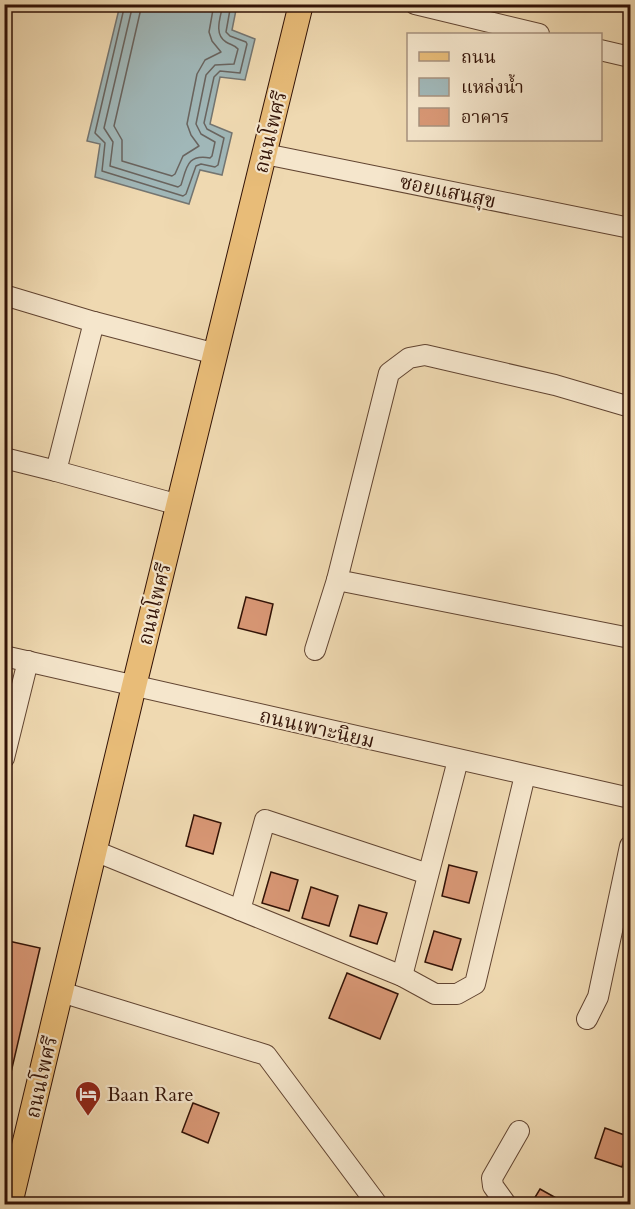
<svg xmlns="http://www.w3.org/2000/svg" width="635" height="1209" font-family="Cardo,'Noto Serif Thai',serif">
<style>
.water{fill:#a0b7b8;stroke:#747571;stroke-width:1.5}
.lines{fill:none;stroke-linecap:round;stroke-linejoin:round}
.shore{stroke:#69645f;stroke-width:1.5}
.building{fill:#d89775;stroke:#321206;stroke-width:1.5}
.minor-casing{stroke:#614431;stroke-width:22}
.major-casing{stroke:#321206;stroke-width:26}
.minor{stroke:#f5e6cc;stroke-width:20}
.major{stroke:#e8bc78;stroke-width:24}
.labels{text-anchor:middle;stroke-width:4.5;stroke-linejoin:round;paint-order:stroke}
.street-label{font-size:20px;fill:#321206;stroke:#f5e6cc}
.poi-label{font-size:20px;fill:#321206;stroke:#f5e6cc;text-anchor:start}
</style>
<rect width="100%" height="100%" fill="#efd9b1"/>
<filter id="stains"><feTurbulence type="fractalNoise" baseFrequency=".00333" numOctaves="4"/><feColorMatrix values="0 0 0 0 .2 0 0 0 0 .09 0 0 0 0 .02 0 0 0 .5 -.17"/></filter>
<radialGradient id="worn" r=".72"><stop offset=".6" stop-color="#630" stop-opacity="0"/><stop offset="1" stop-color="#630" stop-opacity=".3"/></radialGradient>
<path class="water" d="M120,5h117l-5,25 23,9 -10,41 -25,-3 -10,47 22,9 -10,42 -22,-5 -11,34 -94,-27 5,-33 -13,-3z"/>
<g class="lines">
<g class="shore">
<path d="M125,4l-30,129 10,10 -3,28 81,25 3,-2 10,-28 5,-2 14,3 3,-2 6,-27 -17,-9 -3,-6 10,-46 6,-6 20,2 7,-29 -1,-2 -16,-6 -4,-4 5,-28"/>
<path d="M133,4l-29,124 9,14 -3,24 68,21 3,-2c6,-18 6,-31 29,-27l2,-2 3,-14 -14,-8 -5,-10 10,-49 9,-10 19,-1 4,-15c-3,-4 -7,-4 -12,-7 -13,-8 -5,-26 -3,-38"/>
<path d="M142,4l-28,122 8,14v21l50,15 3,-2 8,-18 16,-10 -8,-11 -4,-11 10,-50 8,-14 16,-8 -9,-11 -3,-9 5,-28"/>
</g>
</g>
<g class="building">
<path d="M246,597l27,7 -7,31 -28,-7z"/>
<path d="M194,815l27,8 -8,31 -27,-8z"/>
<path d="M449,865l28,7 -8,31 -27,-7z"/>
<path d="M271,872l27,8 -9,31 -27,-8z"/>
<path d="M311,887l27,9 -9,30 -27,-8z"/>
<path d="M359,905l28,8 -10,31 -27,-8z"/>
<path d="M434,931l27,8 -9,31 -27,-8z"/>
<path d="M4,940l36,8 -34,146 -2,-1z"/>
<path d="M347,973l51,21 -18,45 -51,-21z"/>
<path d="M193,1103l26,10 -11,30 -26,-11z"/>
<path d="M605,1128l25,9 -8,30 -27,-9z"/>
<path d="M540,1189l25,14 -1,1h-33z"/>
</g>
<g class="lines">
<g class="minor-casing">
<g id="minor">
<path d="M415,4l124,30"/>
<path d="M600,50l30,7"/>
<path d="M265,154l365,74"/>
<path d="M4,295l90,27"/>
<path d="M630,407l-75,-22 -130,-30 -16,3 -20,15 -52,207 293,58"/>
<path d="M4,458l52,13"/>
<path d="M179,505l-123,-34 38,-149 122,32"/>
<path d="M315,650l22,-70"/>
<path d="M4,656l626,142"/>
<path d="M4,758l24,-97"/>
<path d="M95,851l307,125 33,18h22l18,-10 50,-209"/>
<path d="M240,910l25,-90 163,54"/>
<path d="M402,976l56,-216"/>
<path d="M61,992l205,63 111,149"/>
<path d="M587,1019l11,-22 32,-151"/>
<path d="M506,1204l-13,-18 -1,-8 27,-47"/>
</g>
</g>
<g class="major-casing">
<path id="major" d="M10,1204l124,-518 167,-682"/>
</g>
<use href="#minor" class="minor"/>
<use href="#major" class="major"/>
</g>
<defs>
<g id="hotel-pin" transform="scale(1.35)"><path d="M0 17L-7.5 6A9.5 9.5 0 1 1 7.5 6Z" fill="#8f2418" stroke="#f5e6cc"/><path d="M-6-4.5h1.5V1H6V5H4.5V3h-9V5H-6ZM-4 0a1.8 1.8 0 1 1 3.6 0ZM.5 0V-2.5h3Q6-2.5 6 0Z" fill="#fff"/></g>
</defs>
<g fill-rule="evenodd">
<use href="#hotel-pin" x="88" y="1094"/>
</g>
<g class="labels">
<g class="street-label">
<text transform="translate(270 132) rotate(-76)" y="7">ถนนโพศรี</text>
<text transform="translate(448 191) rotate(12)" y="7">ซอยแสนสุข</text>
<text transform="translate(154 604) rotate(-76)" y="7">ถนนโพศรี</text>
<text transform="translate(317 728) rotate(13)" y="7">ถนนเพาะนิยม</text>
<text transform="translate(41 1077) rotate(-77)" y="7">ถนนโพศรี</text>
</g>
<g class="poi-label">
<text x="107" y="1101">Baan Rare</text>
</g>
</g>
<rect width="635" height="1209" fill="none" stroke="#efd9b1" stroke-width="24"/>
<rect x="6" y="6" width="623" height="1197" fill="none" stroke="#321206" stroke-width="3"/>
<rect x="12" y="12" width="611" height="1185" fill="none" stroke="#321206" stroke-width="1.5"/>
<rect x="407" y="33" width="195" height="108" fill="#f5e6cc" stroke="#a7917d" stroke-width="1.5"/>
<rect x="419" y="52" width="30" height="9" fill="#e8bc78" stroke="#a7917d" stroke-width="1.5"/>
<text x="461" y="63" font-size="18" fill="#321206">ถนน</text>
<rect x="419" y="78" width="30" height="18" fill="#a0b7b8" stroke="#a7917d" stroke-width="1.5"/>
<text x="461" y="93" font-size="18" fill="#321206">แหล่งน้ำ</text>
<rect x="419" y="108" width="30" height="18" fill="#d89775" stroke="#a7917d" stroke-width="1.5"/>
<text x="461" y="123" font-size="18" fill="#321206">อาคาร</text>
<rect width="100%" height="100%" filter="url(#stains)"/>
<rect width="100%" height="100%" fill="url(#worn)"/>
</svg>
